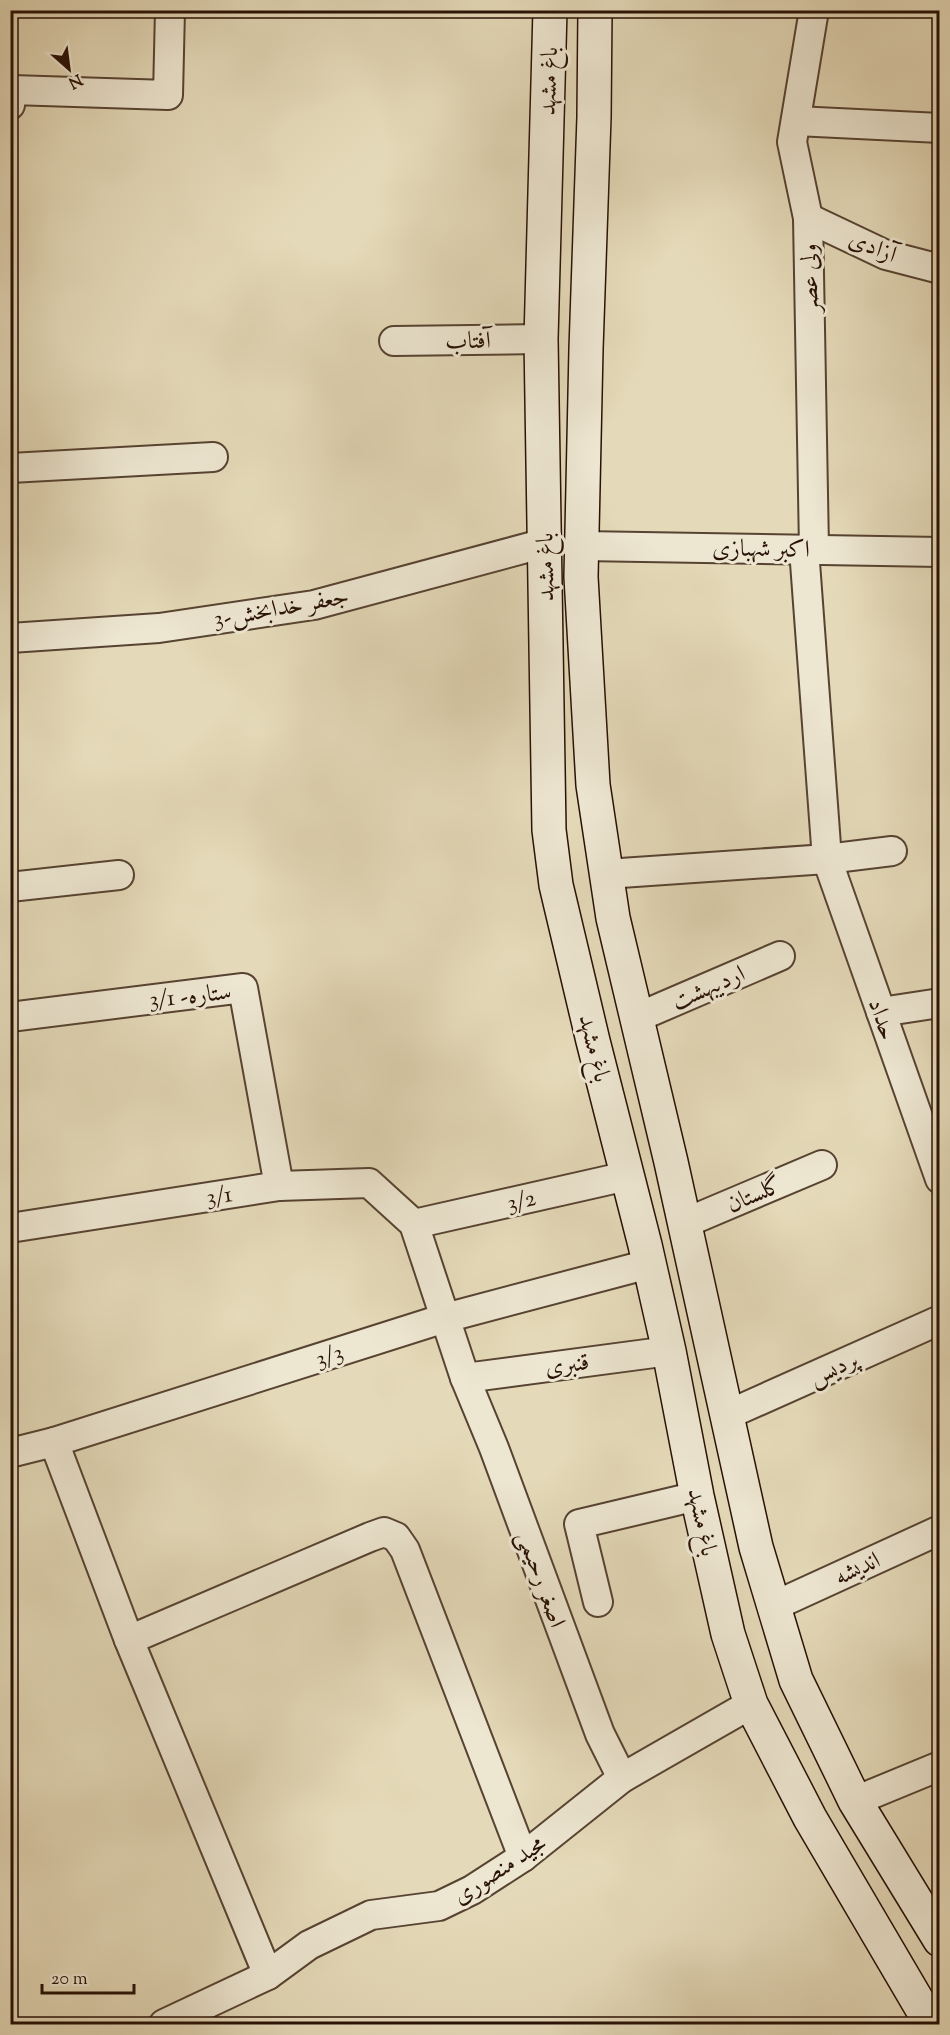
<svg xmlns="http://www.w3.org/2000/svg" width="950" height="2035" font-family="'Sorts Mill Goudy',Amiri,serif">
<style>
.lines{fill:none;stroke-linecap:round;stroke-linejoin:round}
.minor-casing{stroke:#574332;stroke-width:32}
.secondary-casing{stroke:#281106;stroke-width:36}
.minor{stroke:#ede6d1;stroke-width:28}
.secondary{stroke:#ede6d1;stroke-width:33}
.labels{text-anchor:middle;stroke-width:6;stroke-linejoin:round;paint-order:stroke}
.street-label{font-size:24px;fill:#281106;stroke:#ede6d1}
</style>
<rect width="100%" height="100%" fill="#e4d9b8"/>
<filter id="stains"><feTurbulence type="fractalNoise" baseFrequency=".00333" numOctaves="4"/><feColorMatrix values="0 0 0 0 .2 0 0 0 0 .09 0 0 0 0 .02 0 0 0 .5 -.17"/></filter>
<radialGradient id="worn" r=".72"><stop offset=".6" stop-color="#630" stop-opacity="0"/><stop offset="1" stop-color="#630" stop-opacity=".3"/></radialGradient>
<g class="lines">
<g class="minor-casing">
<g id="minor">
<path d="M814,10l-22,132 16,76 6,331"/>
<path d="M10,105l2,-15 156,5 2,-85"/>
<path d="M796,121l144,7"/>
<path d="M808,218l78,37 54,14"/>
<path d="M394,341l147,-2"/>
<path d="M10,468l203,-11"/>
<path d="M582,546l358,6"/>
<path d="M804,549l23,310 113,320"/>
<path d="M10,638l149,-10 155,-23 231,-62"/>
<path d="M606,874l221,-15 65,-8"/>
<path d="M10,887l109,-12"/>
<path d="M881,1012l59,-9"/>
<path d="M10,1017l233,-29 36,198"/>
<path d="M636,1018l144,-62"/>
<path d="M685,1223l137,-58"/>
<path d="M414,1224l213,-48"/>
<path d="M10,1228l269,-42 90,-3 45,41 51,154 29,70 106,286 22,44"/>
<path d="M465,1378l204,-27"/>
<path d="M727,1415l213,-95"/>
<path d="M54,1442l75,198 139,335"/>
<path d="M10,1453l44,-11 391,-124 204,-54"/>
<path d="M598,1602l-19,-78 118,-28"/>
<path d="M774,1606l166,-76"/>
<path d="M129,1640l241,-103 14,-5 12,5 9,13 118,307"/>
<path d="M855,1801l85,-35"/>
<path d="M164,2024l104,-49 41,-30 62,-30 68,-9 33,-16 51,-33 99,-79 129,-74"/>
</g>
</g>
<g class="secondary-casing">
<g id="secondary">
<path d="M550,10l-9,329 8,491 7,55 37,156 52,204 24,106 28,145 31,138 23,70 59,114 121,206"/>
<path d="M595,10l-1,107 -8,232 -5,228 12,208 20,133 58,244 85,385 40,133 59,121 85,139"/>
</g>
</g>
<use href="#minor" class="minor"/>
<use href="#secondary" class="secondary"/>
</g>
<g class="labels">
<g class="street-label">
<text transform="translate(548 81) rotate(-88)" y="8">باغ مشهد</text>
<text transform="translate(873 246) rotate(22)" y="8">آزادی</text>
<text transform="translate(809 278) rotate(-91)" y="8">ولی عصر</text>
<text transform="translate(468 340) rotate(-1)" y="8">آفتاب</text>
<text transform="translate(761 548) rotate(1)" y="8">اکبر شهبازی</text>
<text transform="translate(545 567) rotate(-91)" y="8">باغ مشهد</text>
<text transform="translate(281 607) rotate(-10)" y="8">جعفر خدابخش-3</text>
<text transform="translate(708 987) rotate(-24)" y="8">اردیبهشت</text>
<text transform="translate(190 995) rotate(-6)" y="8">ستاره- 3/1</text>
<text transform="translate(883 1019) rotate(71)" y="8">حداد</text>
<text transform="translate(595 1048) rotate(76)" y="8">باغ مشهد</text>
<text transform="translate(754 1194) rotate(-23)" y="8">گلستان</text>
<text transform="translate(219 1195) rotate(-9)" y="8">3/1</text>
<text transform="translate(521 1200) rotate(-13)" y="8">3/2</text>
<text transform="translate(329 1355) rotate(-18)" y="8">3/3</text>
<text transform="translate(567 1364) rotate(-8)" y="8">قنبری</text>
<text transform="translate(833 1368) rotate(-24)" y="8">پردیس</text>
<text transform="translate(703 1522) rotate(78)" y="8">باغ مشهد</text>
<text transform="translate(857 1568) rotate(-25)" y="8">اندیشه</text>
<text transform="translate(542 1579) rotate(70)" y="8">اصغر رحیمی</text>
<text transform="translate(499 1869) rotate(-33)" y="8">مجید منصوری</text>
</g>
</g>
<rect width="950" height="2035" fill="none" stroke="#e4d9b8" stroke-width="36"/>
<rect x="12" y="12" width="926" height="2011" fill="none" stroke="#281106" stroke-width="3"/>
<rect x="18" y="18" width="914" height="1999" fill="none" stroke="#281106" stroke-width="1.5"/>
<g transform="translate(69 69) rotate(152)" stroke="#ede6d1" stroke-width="4.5" paint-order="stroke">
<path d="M0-4.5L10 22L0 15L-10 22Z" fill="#281106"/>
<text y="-9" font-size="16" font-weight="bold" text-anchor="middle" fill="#281106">N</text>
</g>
<path d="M42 1984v9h92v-9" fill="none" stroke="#281106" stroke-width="3"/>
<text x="51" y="1984" font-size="18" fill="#281106" stroke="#ede6d1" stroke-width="4.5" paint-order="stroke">20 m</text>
<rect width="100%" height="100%" filter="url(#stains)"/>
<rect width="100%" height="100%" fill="url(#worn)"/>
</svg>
